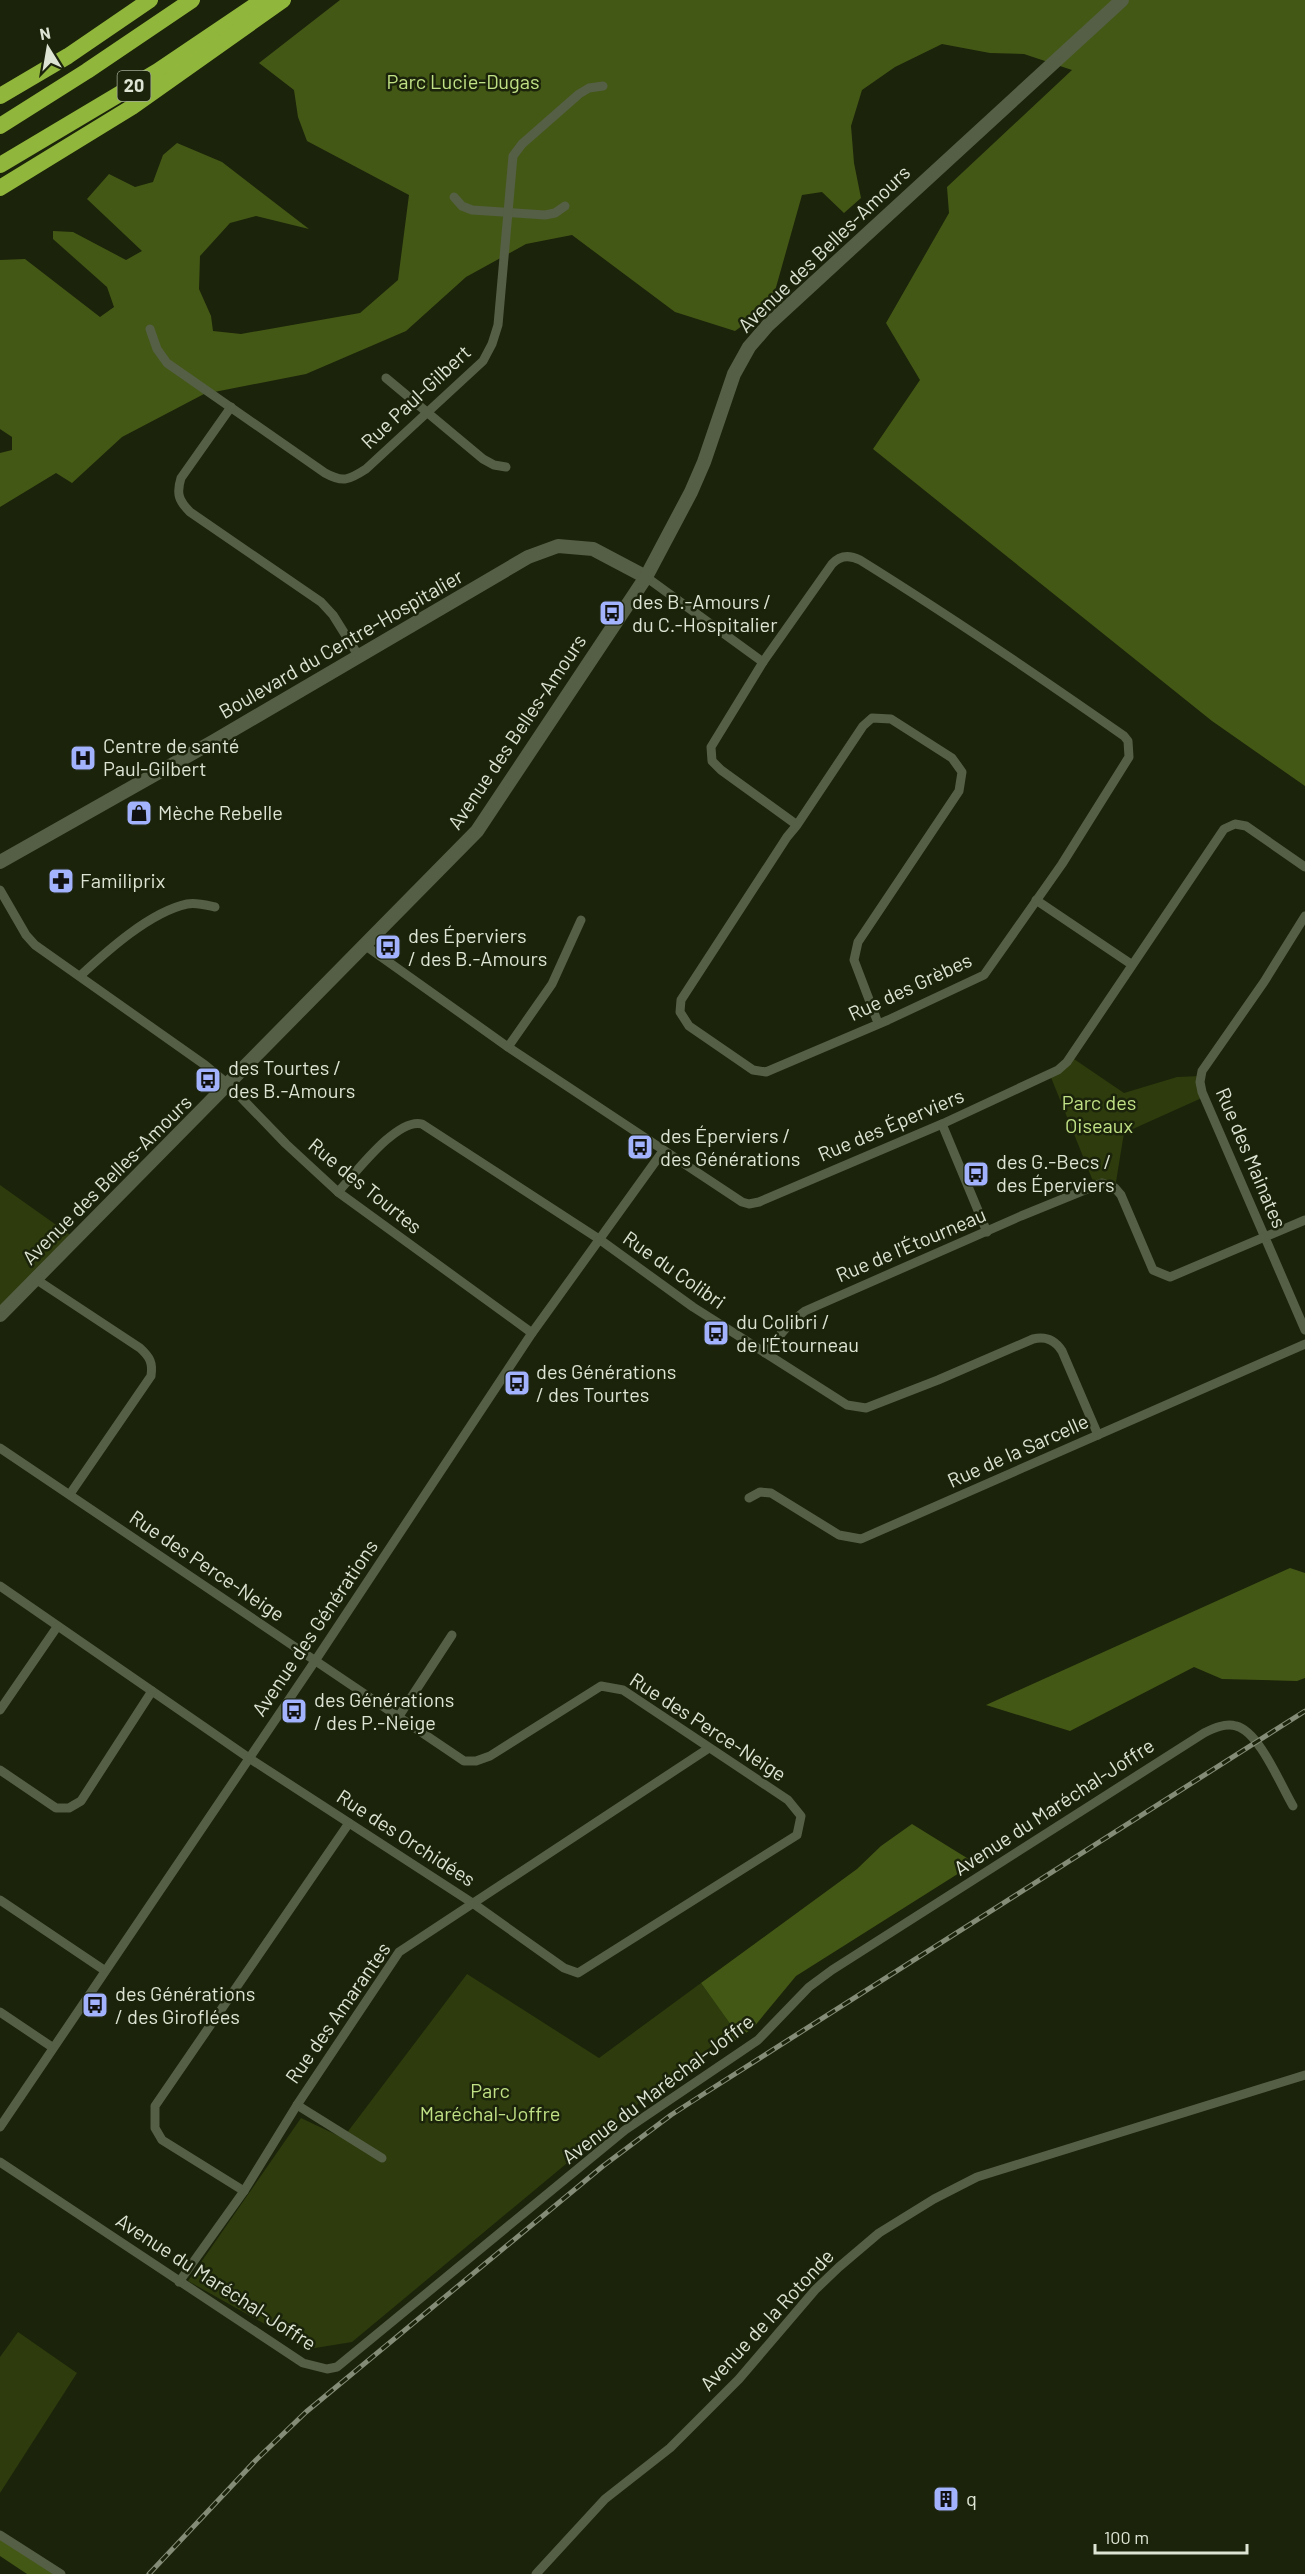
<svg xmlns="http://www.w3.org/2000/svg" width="1305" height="2574" font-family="Barlow,sans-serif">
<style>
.green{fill:#2d3b0d}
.forest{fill:#445816}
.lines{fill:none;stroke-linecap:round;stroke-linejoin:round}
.street{stroke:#555f45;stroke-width:9}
.secondary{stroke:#555f45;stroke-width:14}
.highway{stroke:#91b63c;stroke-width:16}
.rail-casing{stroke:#848c78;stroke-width:5}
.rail{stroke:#1b230a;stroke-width:3;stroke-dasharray:9;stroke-linecap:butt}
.labels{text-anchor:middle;stroke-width:5;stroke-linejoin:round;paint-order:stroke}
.shield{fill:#1b230a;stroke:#a3aa97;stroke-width:1.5}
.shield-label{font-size:18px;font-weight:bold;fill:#dde4d4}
.park-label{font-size:20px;fill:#c0e185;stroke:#1b230a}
.street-label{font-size:20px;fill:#dde4d4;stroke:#1b230a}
.poi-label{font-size:20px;fill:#dde4d4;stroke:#1b230a;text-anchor:start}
</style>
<rect width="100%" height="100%" fill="#1b230a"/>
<g class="green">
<path d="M1071,1057l53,36 53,-16 23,-1 4,21 -80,36 -9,55 -20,-2 -45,-111z"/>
<path d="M0,1185l76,54 -76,75z"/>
<path d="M467,1974l132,84 102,-75 34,46 -62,46 -321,267 -43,7 -121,-68 113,-163 42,20z"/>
<path d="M18,2332l59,41 -77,120v-136z"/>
</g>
<g class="forest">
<path d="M340,0h965v786l-93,-65 -339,-272 47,-69 -34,-57 63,-110 -2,-26 125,-117 -48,-16 -34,-1 -48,-9 -47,23 -33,23 -11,36 3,37 7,35 -17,15 -22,-21 -20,3 -31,110 -36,26 -60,-19 -103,-77 -46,9 -60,33 -60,54 -100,43 -102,20 -82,43 -50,46 -16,-10 -56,34v-54l12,-3v-13l-12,-8v-169l25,-1 75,58 14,-10 -7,-20 -54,-48v-8l20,1 53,28 16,-9 -55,-52 22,-25 26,13 18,-5 10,-27 14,-12 45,19 87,67 -53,-13 -26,7 -30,33 -1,33 12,27 2,15 28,3 119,-21 38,-33 11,-85 -102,-54 -9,-24 -4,-27 -35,-27z"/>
<path d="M1290,1568l15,5v105l-8,3 -75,-2 -28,-12 -124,64 -84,-26z"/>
<path d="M912,1824l63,39 -179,113 -43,52 -19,13 -6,-7 6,-5 -33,-46 156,-114 24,-23z"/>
<path d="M0,2535l61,39h-34l-27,-18z"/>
</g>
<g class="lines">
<g class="street">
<path d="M454,197l8,9 10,4 73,5 10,-2 10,-7"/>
<path d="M150,329l7,20 10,14 158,110c18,10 24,7 41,-4l117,-108 9,-17 6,-19 15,-169 9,-12 57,-50 10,-6 14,-2"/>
<path d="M386,378l97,81 11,6 12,2"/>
<path d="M231,407l-50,71c-5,16 -2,23 9,34l131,90 12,13 25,40"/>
<path d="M646,577l117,85"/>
<path d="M797,825l-76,-55 -9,-9 -1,-14 52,-85 69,-98c8,-9 18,-9 28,-4 90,56 177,115 264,176l4,5 1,16 -67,107 -78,111 -96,45 -122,52 -13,-2 -64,-44 -9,-14 1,-12 106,-163 10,-12 66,-99 9,-8 19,1 61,39 10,14 -3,19 -101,151 -4,18 24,63"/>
<path d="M0,890l26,45 9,10 170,120 24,20 57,59 52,48 194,141"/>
<path d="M1036,900l95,64"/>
<path d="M1305,916l-41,66 -62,89 -2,11 2,10 103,238"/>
<path d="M366,946l142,101 234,155 7,2 10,-2 183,-78 116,-54 9,-8 157,-233 11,-5 11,2 59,41"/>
<path d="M80,976c27,-25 70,-64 107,-72 9,-2 19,1 28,3"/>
<path d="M508,1047l44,-63 29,-64"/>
<path d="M942,1124l45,108"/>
<path d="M338,1192c17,-18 59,-75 84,-68l177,115 94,68 154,98 19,3 72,-28 95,-41c13,-3 22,1 29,12l36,84"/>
<path d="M37,1280l103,68c10,9 13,15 11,28l-81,118"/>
<path d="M765,1353l26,-31 14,-11 216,-95 81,-33 13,5 6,7 32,75 17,7 135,-57"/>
<path d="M0,1448l464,313h12l14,-5 111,-70 22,4 165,110 13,16 -4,19 -219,138 -14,-5 -90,-64 -225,-146 -249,-172"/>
<path d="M749,1498l11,-6 11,1 68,42 22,4 444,-195"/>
<path d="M0,1710l57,-83"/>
<path d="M399,1716l53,-81"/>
<path d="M0,1770l56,38h13l12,-7 71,-110"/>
<path d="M0,1900l104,70"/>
<path d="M0,2012l52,35"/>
<path d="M297,2105l85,53"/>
<path d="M0,2127l315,-466 217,-328 131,-182"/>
<path d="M0,2162l303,201 24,6 10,-2 288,-237 133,-90 51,-53 23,-17 372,-237c10,-5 21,-10 32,-7 23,5 45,60 57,80"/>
<path d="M244,2191l-82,-51 -7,-12v-22l194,-283"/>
<path d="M179,2282l65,-91 53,-86 102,-153 310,-204"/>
<path d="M0,2535l61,39"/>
<path d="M536,2574l69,-75 65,-51 69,-69 76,-89 24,-23 40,-34 55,-34 43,-22 328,-102"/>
</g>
<g class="secondary">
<path d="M0,862l214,-121 314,-184 30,-11 35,3 53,28"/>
<path d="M0,1315l477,-484 169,-254 45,-85 13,-30 30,-88 15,-27 19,-22 354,-325"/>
</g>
<g class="highway">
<path d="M0,96l68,-40 82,-56"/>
<path d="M0,126l87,-55 105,-71"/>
<path d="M0,165l158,-94 105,-71"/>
<path d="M0,188l132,-81 151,-107"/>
</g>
<g class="rail-casing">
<path id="rail" d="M149,2574l107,-114 50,-48 297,-246 68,-51 34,-22 600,-382"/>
</g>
<use href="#rail" class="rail"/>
</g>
<defs>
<g id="bus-square" transform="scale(1.35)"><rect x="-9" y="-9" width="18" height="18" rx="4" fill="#a3b2fc" stroke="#1b230a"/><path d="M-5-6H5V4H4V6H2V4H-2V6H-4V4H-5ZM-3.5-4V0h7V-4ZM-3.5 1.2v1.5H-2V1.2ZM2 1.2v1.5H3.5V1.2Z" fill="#111"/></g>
<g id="hospital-square" transform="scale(1.35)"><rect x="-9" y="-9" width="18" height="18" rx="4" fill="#a3b2fc" stroke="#1b230a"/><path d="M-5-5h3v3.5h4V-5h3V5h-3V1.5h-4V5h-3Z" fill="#111"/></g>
<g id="shop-square" transform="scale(1.35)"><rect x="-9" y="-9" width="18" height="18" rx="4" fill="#a3b2fc" stroke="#1b230a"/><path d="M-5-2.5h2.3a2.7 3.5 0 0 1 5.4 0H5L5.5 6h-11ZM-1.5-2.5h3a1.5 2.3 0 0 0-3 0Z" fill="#111"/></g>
<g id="pharmacy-square" transform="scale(1.35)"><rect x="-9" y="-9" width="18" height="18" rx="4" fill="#a3b2fc" stroke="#1b230a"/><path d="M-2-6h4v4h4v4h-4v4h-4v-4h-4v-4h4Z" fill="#111"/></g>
<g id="building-square" transform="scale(1.35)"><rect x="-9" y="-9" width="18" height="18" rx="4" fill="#a3b2fc" stroke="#1b230a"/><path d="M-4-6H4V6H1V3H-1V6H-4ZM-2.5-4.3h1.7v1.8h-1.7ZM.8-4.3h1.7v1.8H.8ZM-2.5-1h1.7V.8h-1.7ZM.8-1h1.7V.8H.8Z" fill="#111"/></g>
</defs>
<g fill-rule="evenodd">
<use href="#bus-square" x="612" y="613"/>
<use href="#hospital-square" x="83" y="758"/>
<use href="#shop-square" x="139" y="813"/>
<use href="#pharmacy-square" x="61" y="881"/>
<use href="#bus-square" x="388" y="947"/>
<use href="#bus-square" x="208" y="1080"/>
<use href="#bus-square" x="640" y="1147"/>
<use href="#bus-square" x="976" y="1174"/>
<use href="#bus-square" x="716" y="1333"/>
<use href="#bus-square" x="517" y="1383"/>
<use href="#bus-square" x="294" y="1711"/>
<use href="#bus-square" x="95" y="2005"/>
<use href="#building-square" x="946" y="2499"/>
</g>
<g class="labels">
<rect class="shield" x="117.5" y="71" width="33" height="30" rx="4.5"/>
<g class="shield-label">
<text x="134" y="92">20</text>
</g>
<g class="park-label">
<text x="463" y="89">Parc Lucie-Dugas</text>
<text x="1099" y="1110">Parc des<tspan x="1099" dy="23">Oiseaux</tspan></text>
<text x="490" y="2098">Parc<tspan x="490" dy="23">Maréchal-Joffre</tspan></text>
</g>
<g class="street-label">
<text transform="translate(824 249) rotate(-44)" y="7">Avenue des Belles-Amours</text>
<text transform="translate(416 397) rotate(-43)" y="7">Rue Paul-Gilbert</text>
<text transform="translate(341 644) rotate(-30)" y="7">Boulevard du Centre-Hospitalier</text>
<text transform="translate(517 732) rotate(-56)" y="7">Avenue des Belles-Amours</text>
<text transform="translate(910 987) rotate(-25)" y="7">Rue des Grèbes</text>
<text transform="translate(891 1125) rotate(-23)" y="7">Rue des Éperviers</text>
<text transform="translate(1251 1158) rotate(67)" y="7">Rue des Mainates</text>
<text transform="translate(107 1180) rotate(-45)" y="7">Avenue des Belles-Amours</text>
<text transform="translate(365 1186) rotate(39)" y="7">Rue des Tourtes</text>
<text transform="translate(911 1245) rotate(-23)" y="7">Rue de l'Étourneau</text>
<text transform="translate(674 1270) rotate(35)" y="7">Rue du Colibri</text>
<text transform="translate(1018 1451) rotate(-24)" y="7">Rue de la Sarcelle</text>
<text transform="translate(207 1566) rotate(34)" y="7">Rue des Perce-Neige</text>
<text transform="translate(315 1628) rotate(-56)" y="7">Avenue des Générations</text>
<text transform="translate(708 1727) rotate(33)" y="7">Rue des Perce-Neige</text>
<text transform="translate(1054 1807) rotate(-33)" y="7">Avenue du Maréchal-Joffre</text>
<text transform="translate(406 1838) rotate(33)" y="7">Rue des Orchidées</text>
<text transform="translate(338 2013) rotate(-55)" y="7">Rue des Amarantes</text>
<text transform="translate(658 2089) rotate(-37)" y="7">Avenue du Maréchal-Joffre</text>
<text transform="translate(216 2282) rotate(33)" y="7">Avenue du Maréchal-Joffre</text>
<text transform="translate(767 2320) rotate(-47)" y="7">Avenue de la Rotonde</text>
</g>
<g class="poi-label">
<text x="632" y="609">des B.-Amours /<tspan x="632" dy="23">du C.-Hospitalier</tspan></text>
<text x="103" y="753">Centre de santé<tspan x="103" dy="23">Paul-Gilbert</tspan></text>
<text x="158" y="820">Mèche Rebelle</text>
<text x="80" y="888">Familiprix</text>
<text x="408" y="943">des Éperviers<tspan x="408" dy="23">/ des B.-Amours</tspan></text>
<text x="228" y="1075">des Tourtes /<tspan x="228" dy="23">des B.-Amours</tspan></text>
<text x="660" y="1143">des Éperviers /<tspan x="660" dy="23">des Générations</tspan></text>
<text x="996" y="1169">des G.-Becs /<tspan x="996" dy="23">des Éperviers</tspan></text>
<text x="736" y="1329">du Colibri /<tspan x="736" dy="23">de l'Étourneau</tspan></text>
<text x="536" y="1379">des Générations<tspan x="536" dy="23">/ des Tourtes</tspan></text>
<text x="314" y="1707">des Générations<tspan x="314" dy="23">/ des P.-Neige</tspan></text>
<text x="115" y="2001">des Générations<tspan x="115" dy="23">/ des Giroflées</tspan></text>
<text x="966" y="2506">q</text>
</g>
</g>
<g transform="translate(48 48) rotate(349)" stroke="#1b230a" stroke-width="4.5" paint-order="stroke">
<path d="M0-4.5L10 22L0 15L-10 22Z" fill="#dde4d4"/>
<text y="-9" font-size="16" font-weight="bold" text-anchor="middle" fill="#dde4d4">N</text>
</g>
<path d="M1095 2544v9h152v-9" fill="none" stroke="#dde4d4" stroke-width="3"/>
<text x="1104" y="2544" font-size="18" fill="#dde4d4" stroke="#1b230a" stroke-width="4.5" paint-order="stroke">100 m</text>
</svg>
